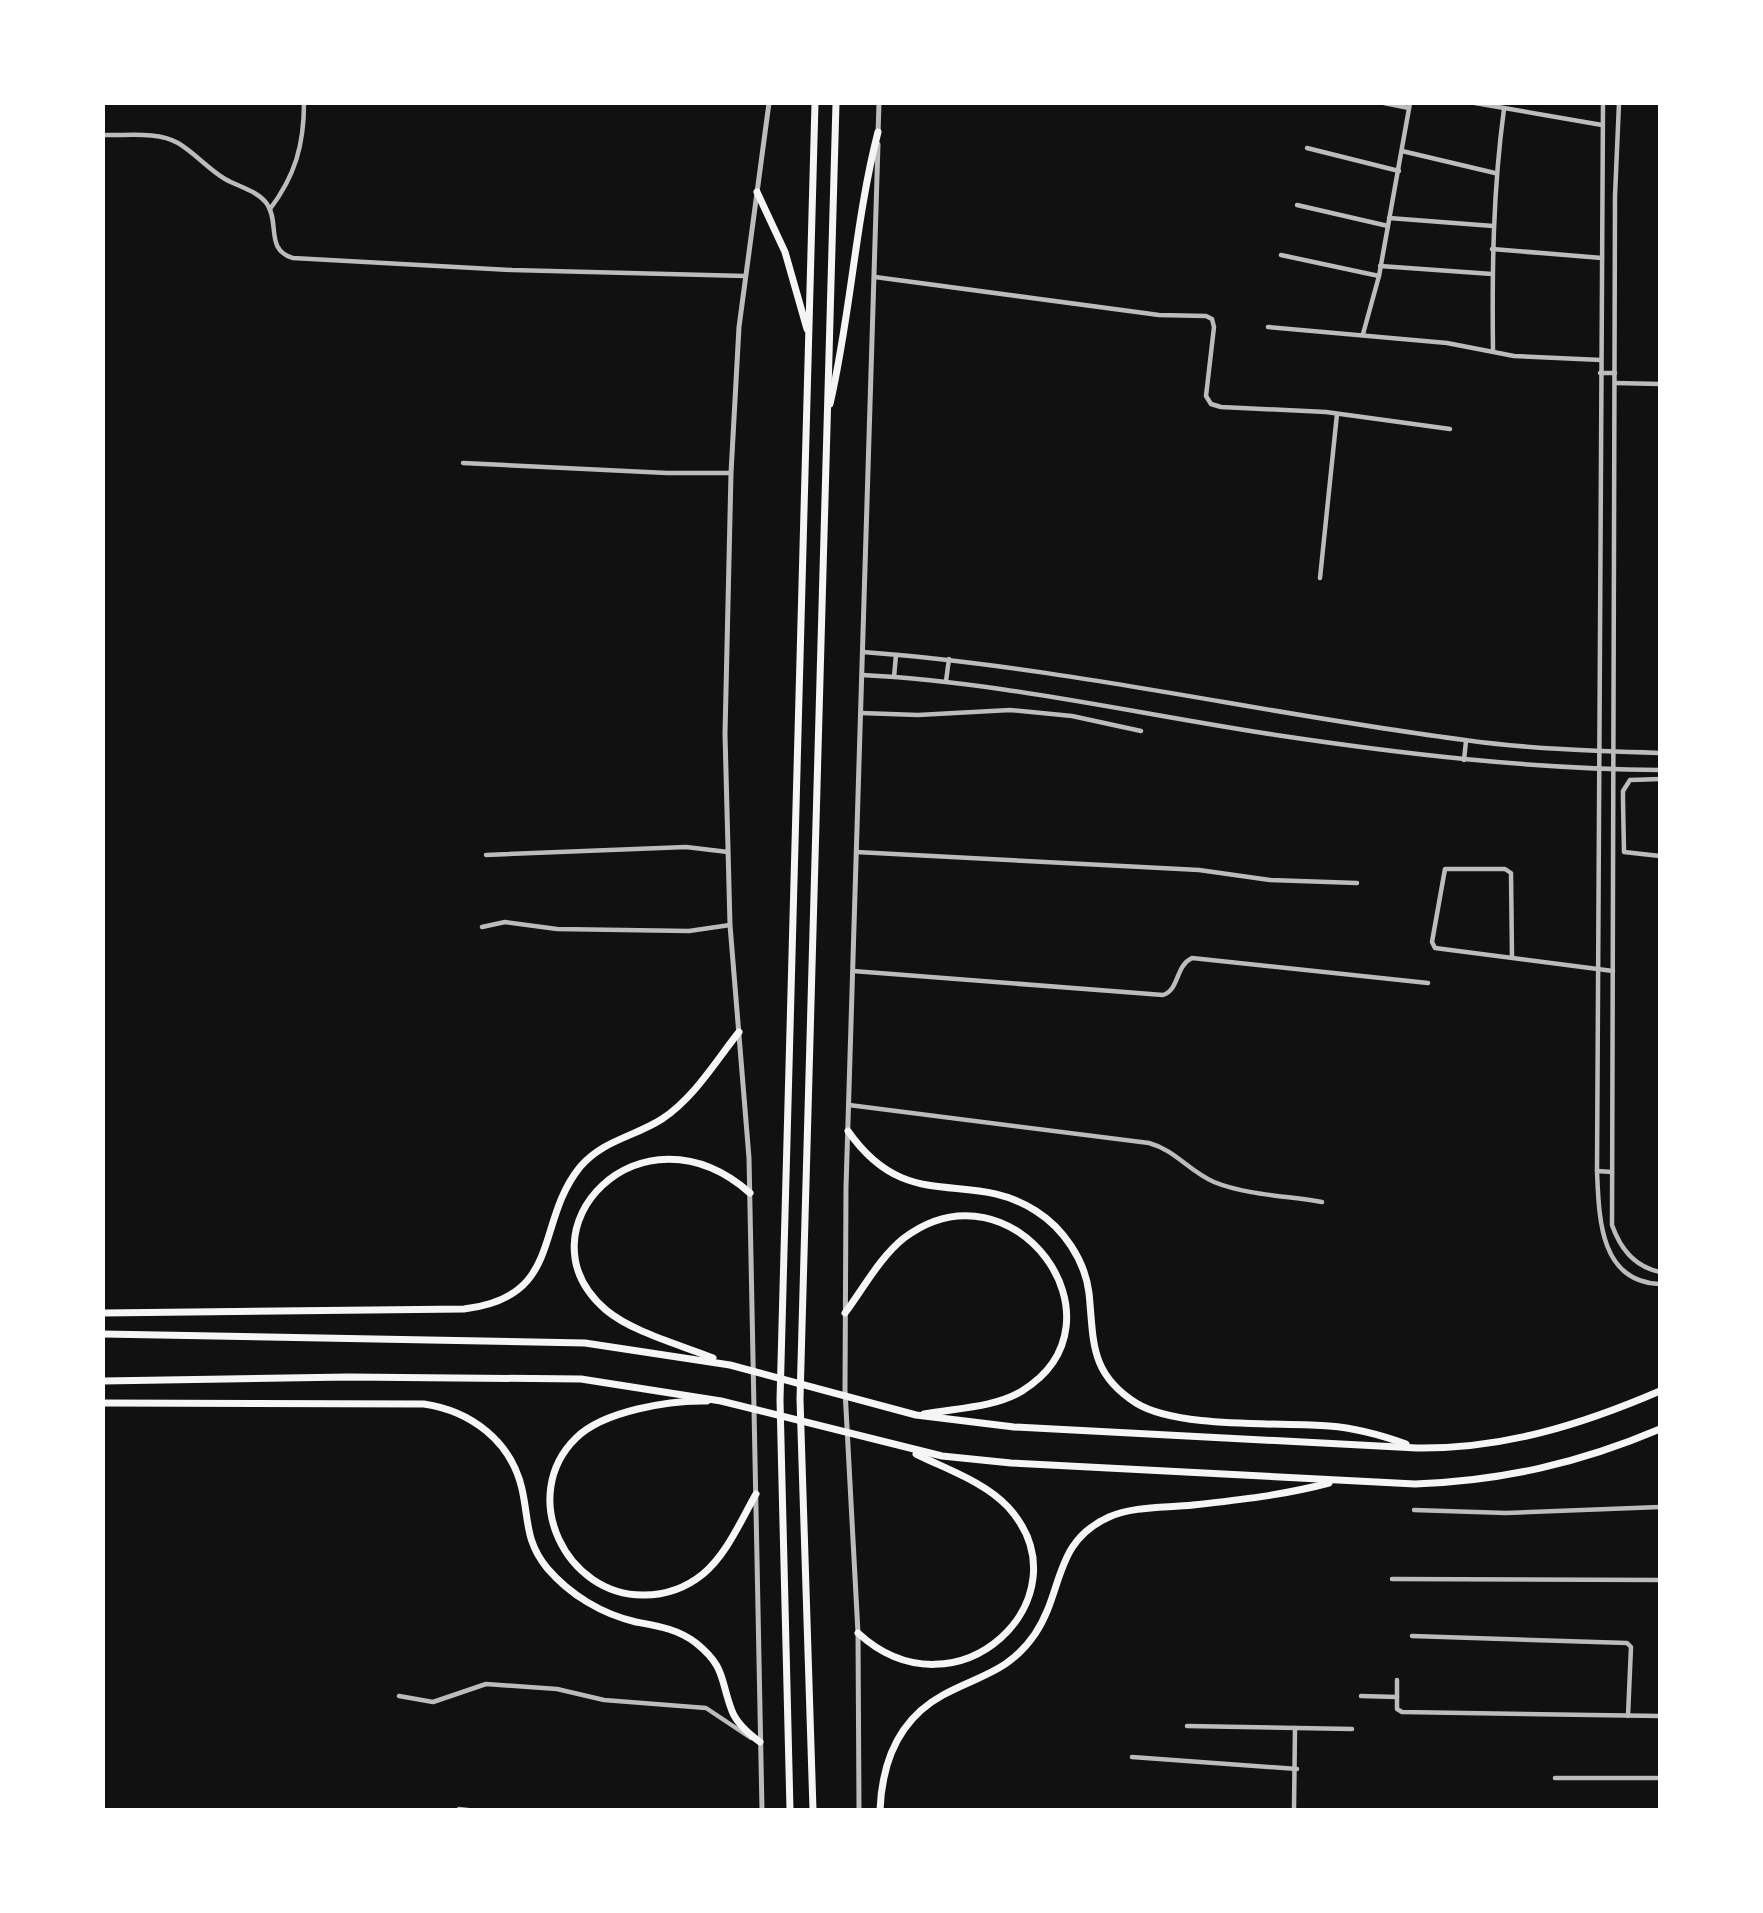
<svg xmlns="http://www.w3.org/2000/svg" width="1763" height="1913" font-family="'DM Sans',sans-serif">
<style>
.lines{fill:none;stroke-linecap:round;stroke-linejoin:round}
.minor{stroke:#bcbcbc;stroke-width:4.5}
.tertiary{stroke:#bcbcbc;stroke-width:5}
.primary{stroke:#f5f5f5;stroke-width:7}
.trunk{stroke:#f5f5f5;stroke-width:7}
</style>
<rect width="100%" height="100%" fill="#111"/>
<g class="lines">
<g class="minor">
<path d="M1384,103l25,5"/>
<path d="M1475,103l127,22"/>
<path d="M1603,103l-6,1068c2,45 2,111 63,113"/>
<path d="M1619,103l-4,93 -3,1029c8,23 23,42 48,47"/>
<path d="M103,135c23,1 54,-4 75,8 17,10 30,26 47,36 14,8 33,12 42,25 13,19 -2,46 26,54l219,12 233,6"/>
<path d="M1307,148l92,23"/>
<path d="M1402,151l93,22"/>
<path d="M1297,205l91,21"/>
<path d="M270,209c25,-33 34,-64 34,-106"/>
<path d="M1389,218l104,8"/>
<path d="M1492,249l110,9"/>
<path d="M1281,255l98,21"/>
<path d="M1380,266l112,8"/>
<path d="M875,277l284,38 47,1 6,3 2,8 -8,69 5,8 10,3 105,5 124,17"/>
<path d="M1268,327l179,16 67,13 87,4"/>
<path d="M1363,334l16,-58 31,-173"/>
<path d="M1493,351c-1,-82 0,-161 11,-242"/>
<path d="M1600,373h15"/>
<path d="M1615,383l45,1"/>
<path d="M463,463l204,10h64"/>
<path d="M1320,578l17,-164"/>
<path d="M863,652c202,15 401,62 602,88 64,9 130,11 195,13"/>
<path d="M862,675c140,7 275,39 414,60 127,19 255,34 384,35"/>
<path d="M894,677l2,-22"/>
<path d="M946,681l3,-22"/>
<path d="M861,713l57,2 92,-5 62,6 69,15"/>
<path d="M1464,760l2,-19"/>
<path d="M1660,779l-30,1 -7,11v9l1,52 36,4"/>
<path d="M856,852l343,18 71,10 87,3"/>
<path d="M486,855l200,-8 42,5"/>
<path d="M482,927l23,-5 52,7 132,2 41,-6"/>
<path d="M1512,957l-1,-84 -6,-4h-60l-13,73 3,6 178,23"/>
<path d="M853,971l310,24c17,-6 12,-29 29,-37l236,25"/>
<path d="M849,1105l300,38c26,7 41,29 65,39 32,13 74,14 108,20"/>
<path d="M1597,1171l15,1"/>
<path d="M1414,1510l92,3 154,-6"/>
<path d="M1392,1579l268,1"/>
<path d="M1412,1636l215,7 4,4 -3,69"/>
<path d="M1397,1680v29l5,3 258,4"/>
<path d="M399,1696l34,6 53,-18 71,5 47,11 102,8 45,30"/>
<path d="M1361,1696l36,1"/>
<path d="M1187,1726l165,3"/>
<path d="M1132,1757l165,12"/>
<path d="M1555,1778h105"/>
<path d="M459,1809l9,1"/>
<path d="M1294,1810l1,-82"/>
</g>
<g class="tertiary">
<path d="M878,134l1,-31"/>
<path d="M762,1810l-13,-652 -19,-233 -5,-191 6,-261 8,-146 30,-224"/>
<path d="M859,1810l-1,-177 -13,-243 1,-203 32,-1043"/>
</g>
<g class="primary">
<path d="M848,1131c60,86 120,36 188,80 27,17 49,49 53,82 5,48 0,80 47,110 42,26 142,19 193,23 27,2 52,9 77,18"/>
<path d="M103,1313l361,-4c100,-12 70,-85 116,-142 23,-27 54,-30 82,-48 32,-21 53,-57 77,-87"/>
<path d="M845,1313c18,-24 35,-56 59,-75 109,-82 230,84 118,153 -28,17 -67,17 -98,23"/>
<path d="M103,1334l482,9 145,22 186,50 98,12 403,21c86,1 164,-23 243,-57"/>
<path d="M713,1358c-32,-13 -81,-26 -107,-48 -92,-79 34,-214 144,-117"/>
<path d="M103,1381l245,-4 233,2 140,22 221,55 69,7 404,21c87,-3 165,-21 245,-55"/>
<path d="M707,1401c-37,-1 -104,10 -131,37 -59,58 -10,158 68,157 22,0 43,-8 59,-21 24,-20 38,-54 53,-80"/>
<path d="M103,1403l321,1c47,7 87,37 98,85 7,31 3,52 25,79 23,27 55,46 89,54 22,4 42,7 60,21 30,24 24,37 36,68 5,13 17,23 28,31"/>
<path d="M858,1633c99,91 232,-36 150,-126 -23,-25 -62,-38 -92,-53"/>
<path d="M880,1810c2,-48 19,-91 63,-115 37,-20 66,-23 92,-61 29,-43 18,-92 74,-117 24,-11 57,-9 84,-12 46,-5 91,-10 136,-22"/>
</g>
<g class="trunk">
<path d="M757,192l28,60 22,77"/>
<path d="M830,404c21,-90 25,-183 48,-272"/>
<path d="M790,1810l-10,-410 35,-1297"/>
<path d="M813,1810l-13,-411 36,-1296"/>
</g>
</g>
<rect width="1763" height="1913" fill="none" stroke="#ffffff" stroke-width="210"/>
</svg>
